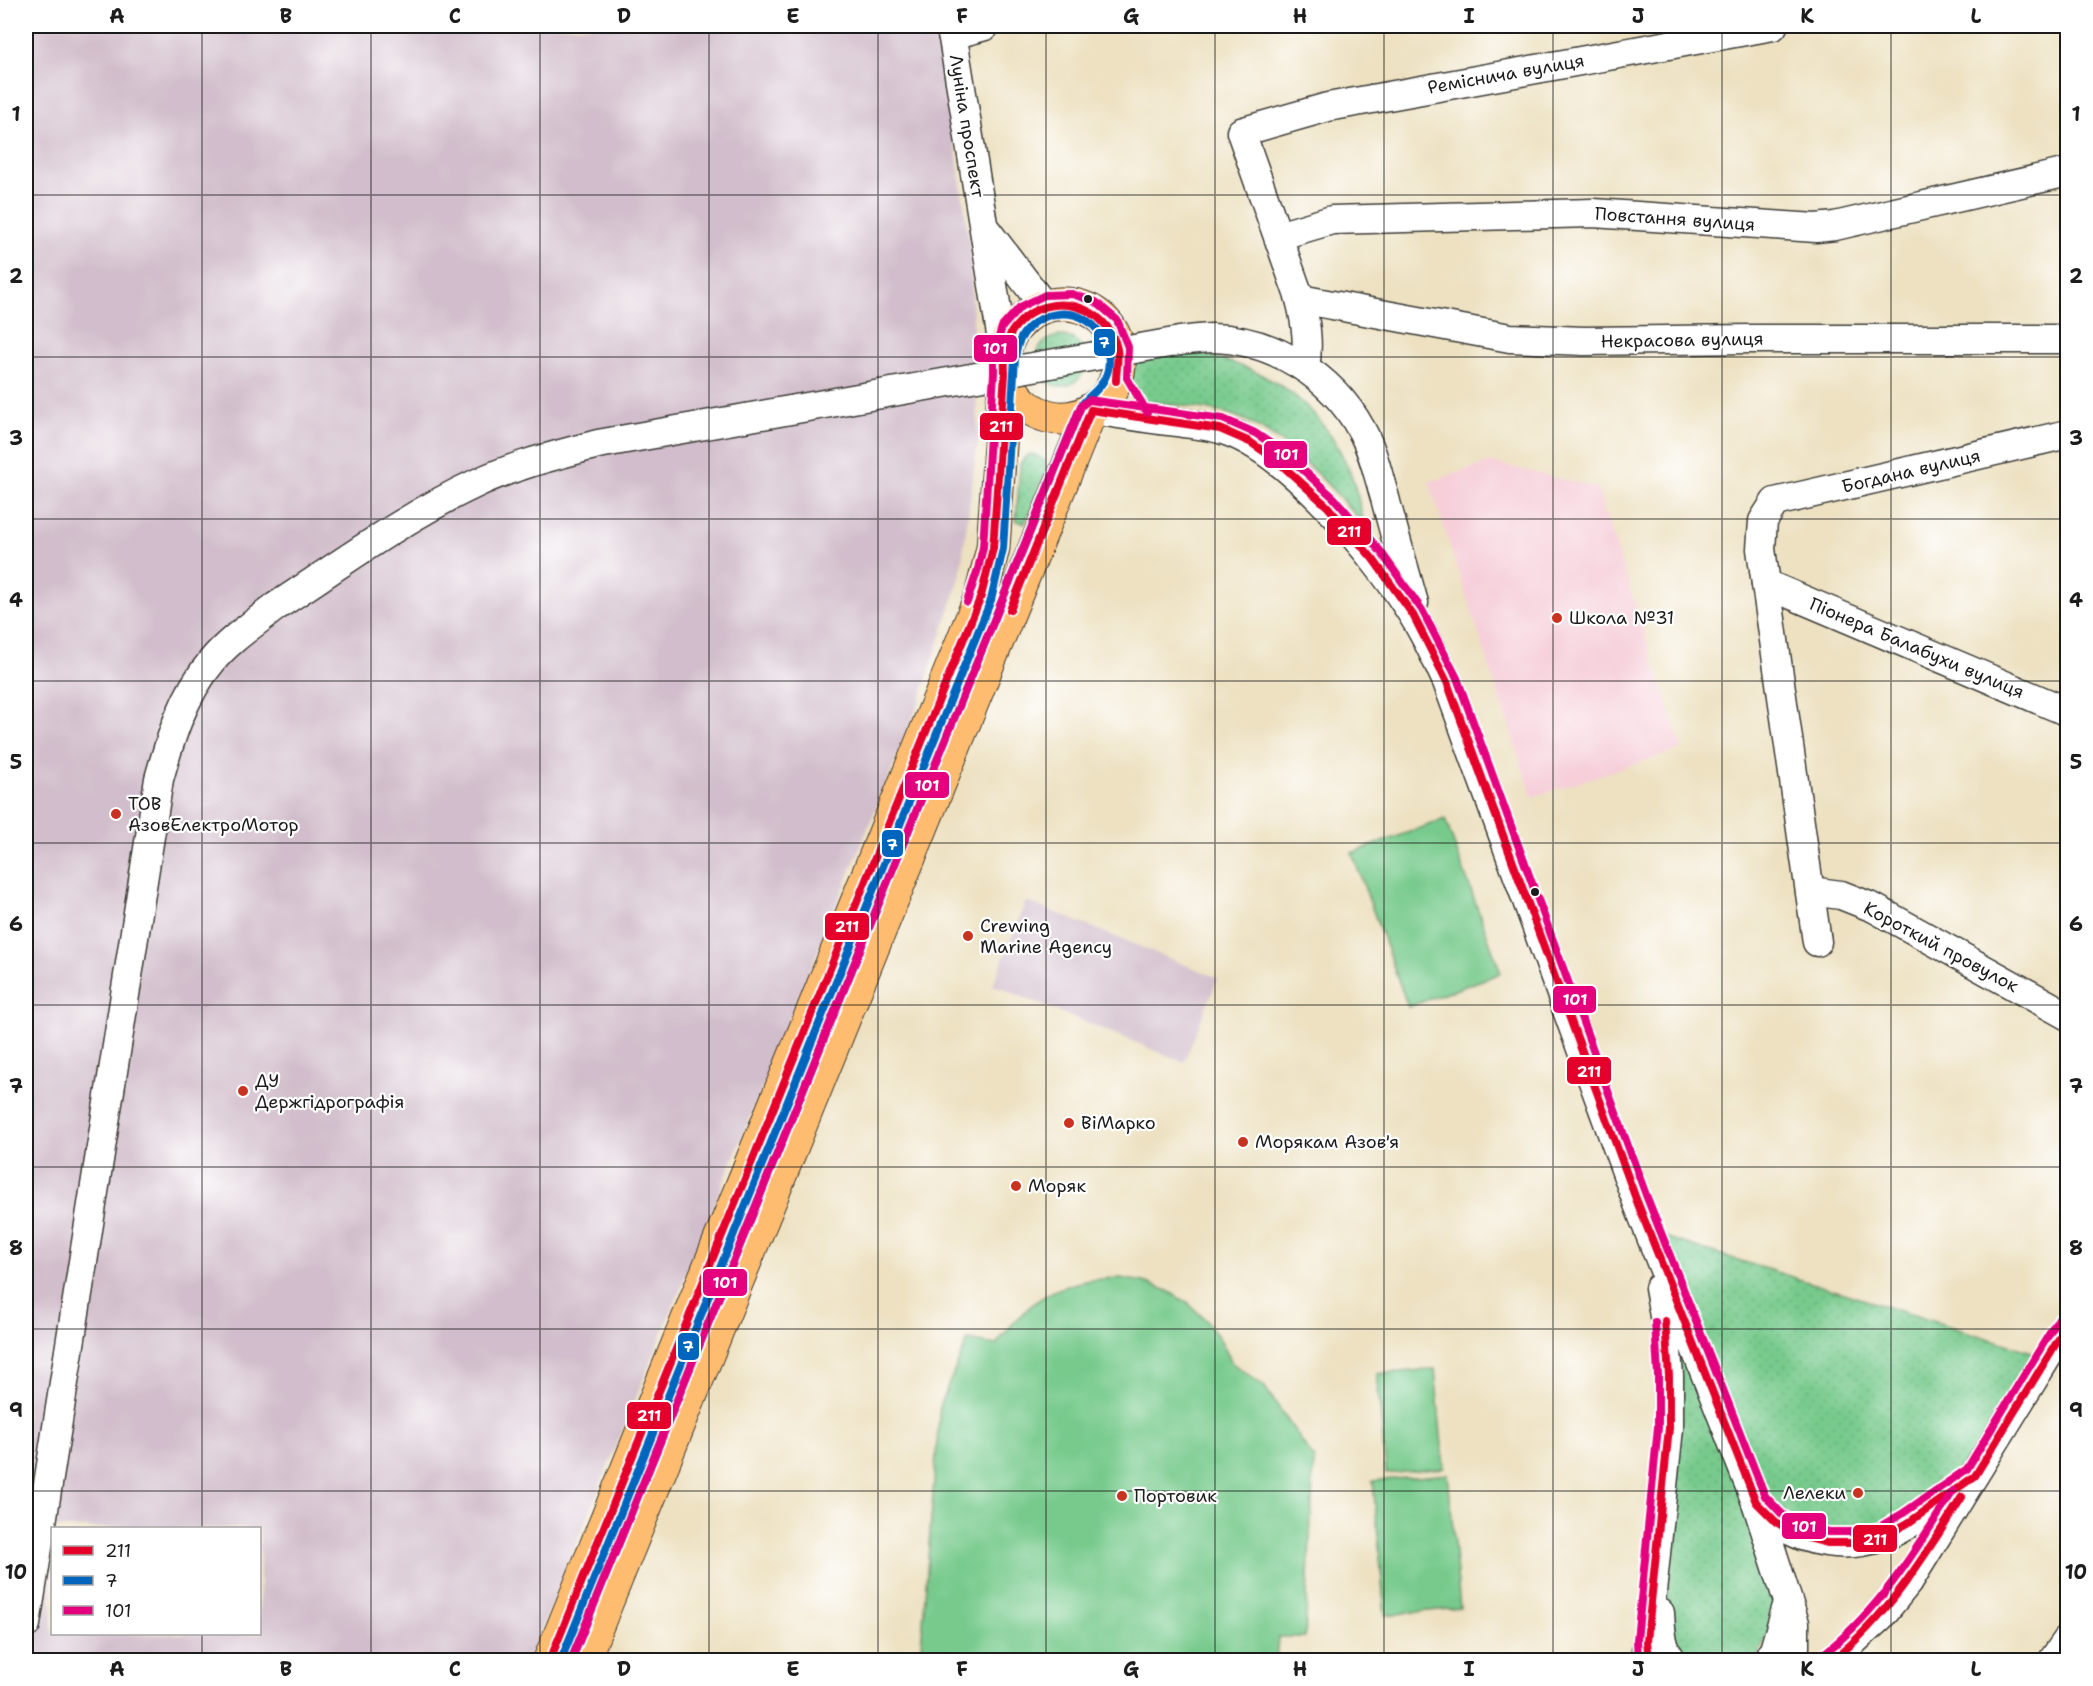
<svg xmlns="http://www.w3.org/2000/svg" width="2093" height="1686" viewBox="0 0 2093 1686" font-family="'Shantell Sans',sans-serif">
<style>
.built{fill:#f6cfd9}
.industrial{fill:#d1bdcb;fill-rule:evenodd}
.grass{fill:url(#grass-dots);stroke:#4a7354;stroke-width:1.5}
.pitch{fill:#77ca8c;stroke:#4a7354;stroke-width:1.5}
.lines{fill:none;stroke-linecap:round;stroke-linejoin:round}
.minor-casing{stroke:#3b3a35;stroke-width:31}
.major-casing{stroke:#3b3a35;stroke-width:35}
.minor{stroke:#fff;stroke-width:28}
.major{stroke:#febc70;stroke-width:33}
.minor-bridge-casing{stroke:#3b3a35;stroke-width:31;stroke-linecap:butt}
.minor-bridge{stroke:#fff;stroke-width:28}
.bus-1-casing{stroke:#fff;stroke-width:12}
.bus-2-casing{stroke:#fff;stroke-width:12}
.bus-3-casing{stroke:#fff;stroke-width:12}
.bus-1{stroke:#e4002b;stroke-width:8}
.bus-2{stroke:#0065bd;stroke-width:8}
.bus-3{stroke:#e5007d;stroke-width:8}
.grid{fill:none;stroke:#1c1c1c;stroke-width:1.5;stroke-opacity:0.55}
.bus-dot{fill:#1c1c1c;stroke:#fff;stroke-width:2}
.poi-dot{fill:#c8321e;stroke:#fff;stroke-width:2}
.labels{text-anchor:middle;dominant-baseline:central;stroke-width:4.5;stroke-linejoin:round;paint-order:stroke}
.street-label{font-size:18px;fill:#1c1c1c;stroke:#fff}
.poi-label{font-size:18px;fill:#1c1c1c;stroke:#fff;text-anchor:start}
.line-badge{stroke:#fff;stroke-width:2}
.badge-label{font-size:16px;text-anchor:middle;font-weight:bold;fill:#fff}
.neatline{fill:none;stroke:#1c1c1c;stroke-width:2}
.grid-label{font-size:20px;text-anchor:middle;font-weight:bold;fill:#1c1c1c}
</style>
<defs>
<pattern id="grass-dots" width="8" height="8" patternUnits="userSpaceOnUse" patternTransform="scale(1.5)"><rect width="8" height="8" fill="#77ca8c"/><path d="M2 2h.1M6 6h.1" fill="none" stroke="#66ad78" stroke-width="1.8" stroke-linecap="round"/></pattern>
</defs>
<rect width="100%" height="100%" fill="#fff"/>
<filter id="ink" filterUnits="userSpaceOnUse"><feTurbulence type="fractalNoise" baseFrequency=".0167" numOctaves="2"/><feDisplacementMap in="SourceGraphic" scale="12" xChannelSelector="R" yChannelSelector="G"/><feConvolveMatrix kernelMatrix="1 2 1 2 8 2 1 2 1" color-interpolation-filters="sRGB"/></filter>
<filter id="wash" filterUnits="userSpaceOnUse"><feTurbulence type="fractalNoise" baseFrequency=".008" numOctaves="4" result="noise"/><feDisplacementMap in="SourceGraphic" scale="24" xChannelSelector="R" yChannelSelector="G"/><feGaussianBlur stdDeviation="1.35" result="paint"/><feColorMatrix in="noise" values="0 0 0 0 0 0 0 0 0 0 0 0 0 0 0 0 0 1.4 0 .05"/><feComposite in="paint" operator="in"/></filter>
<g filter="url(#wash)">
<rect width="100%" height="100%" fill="#ede1c1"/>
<polygon class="built" points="1492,462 1597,488 1682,749 1532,797 1429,482"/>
<g class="industrial">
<path d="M 26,26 L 938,26 L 970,246 L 978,439 L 960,577 L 920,700 L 529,1660 L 26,1660 ZM 52,1528 L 260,1528 L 260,1634 L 52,1634 Z"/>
<polygon points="1026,901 1218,978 1184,1062 993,985"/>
</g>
<g class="grass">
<circle cx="1061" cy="361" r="25"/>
<path d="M 1183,351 C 1260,363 1319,397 1350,472 C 1357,489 1360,508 1365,526 C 1331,486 1280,429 1229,414 C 1198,406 1165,404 1134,399 L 1123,380 L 1127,359 Z"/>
<polygon points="1031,454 1036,455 1045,461 1046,471 1025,523 1016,521 1020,464 1026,456"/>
<polygon points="1661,1236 2038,1354 1970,1469 1903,1514 1855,1535 1803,1528 1762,1496"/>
<polygon points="1671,1303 1780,1600 1757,1660 1682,1660 1668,1631 1666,1521"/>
</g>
<g class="pitch">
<polygon points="1445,819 1501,973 1408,1007 1352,853"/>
<path d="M 1120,1278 L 1144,1282 L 1168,1291 L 1189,1304 L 1207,1321 L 1221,1341 L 1232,1363 L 1264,1386 L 1314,1459 L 1305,1637 L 1278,1637 L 1276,1660 L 920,1660 L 940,1404 L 968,1340 L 996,1345 C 1030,1297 1060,1279 1120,1278 Z"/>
<polygon points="1435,1369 1444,1468 1386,1474 1377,1374"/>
<polygon points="1448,1474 1460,1608 1385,1615 1373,1481"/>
</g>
</g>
<g filter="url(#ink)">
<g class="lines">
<g class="minor-casing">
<g id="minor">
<polyline points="951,26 1004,353"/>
<polyline points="952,35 985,26"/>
<polyline points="987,231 1044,306"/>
<polyline points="1278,236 1332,220 1593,213 1816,228 1835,226 2068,172"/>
<polyline points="1300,299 1510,338 1584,341 1752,339 2068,339"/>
<path d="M 1180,341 C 1191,340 1202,338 1212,338 C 1273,339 1332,376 1361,429 C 1373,450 1378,475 1385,498 C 1394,533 1404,568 1414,603"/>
<path d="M 1305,368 C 1309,343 1306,323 1300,299 L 1241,132 L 1328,107 L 1773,26"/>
<path d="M 1091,410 C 1120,414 1148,419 1177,422 C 1193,425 1211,425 1226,431 C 1287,451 1373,552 1407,606 C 1423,630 1435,656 1447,682 L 1636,1199 L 1756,1502 L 1795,1623 L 1795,1647 L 1792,1660"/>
<polyline points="1766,584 2068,712"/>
<polyline points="1810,891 1841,895 1874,908 2068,1016"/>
<polyline points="1817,942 1761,549 1763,521 1775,502 2068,434"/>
<path d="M 1756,1502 C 1763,1509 1769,1516 1776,1522 C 1806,1544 1847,1549 1882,1537 C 1911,1527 1938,1502 1963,1484"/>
<path d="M 1660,1613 C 1661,1630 1661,1646 1672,1660"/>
<path d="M 26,1624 L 159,779 C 171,736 183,696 212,661 C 229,640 254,624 275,607"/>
<polyline points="1645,1660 1669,1428 1669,1376 1664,1316 1659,1288"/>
<polyline points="1767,1660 1774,1650 1786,1609"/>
<polyline points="1833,1660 1880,1617 1909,1581 2068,1323"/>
<polyline points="2053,1660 2068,1639"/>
</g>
</g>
<g class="major-casing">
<g id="major">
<path d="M 550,1660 L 981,596 L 993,548 L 1005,373 C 1005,367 1004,361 1004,355 C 1005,345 1010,333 1017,326 C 1055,279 1131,312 1118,373 C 1114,388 1105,401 1092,409 C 1066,427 1028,417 1012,390 C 1009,385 1007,379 1005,373"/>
<polyline points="583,1660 1091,410"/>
</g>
</g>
<use href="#minor" class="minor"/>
<use href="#major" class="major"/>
<g class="minor-bridge-casing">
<path id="minor-bridge" d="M 275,607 C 341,564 406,516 477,483 C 515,465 557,455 598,444 L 1180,341"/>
</g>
<use href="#minor-bridge" class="minor-bridge"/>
<g class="bus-1-casing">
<g id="bus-1">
<polyline points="1091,410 1220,429 1250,442 1275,459 1327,506 1373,559 1413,615 1447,682 1636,1199 1756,1502 1776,1522 1800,1536 1827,1543 1856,1543 1883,1537 1908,1523 1975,1476 2068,1324"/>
<polyline points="1010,610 1091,410"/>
<path d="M 550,1660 L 981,596 L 993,548 L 1005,373 C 1004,359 1005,346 1011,333 C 1013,329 1017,325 1020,322 C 1050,290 1108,304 1117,349 C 1119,358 1116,371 1116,381"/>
<polyline points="1649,1660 1647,1641 1669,1428 1669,1376 1665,1321"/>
<path d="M 1833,1660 C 1889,1615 1924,1557 1962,1497"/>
</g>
</g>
<g class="bus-2-casing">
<path id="bus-2" d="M 561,1660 L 991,600 L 1003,549 L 1015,358 C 1019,307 1090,296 1106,346 C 1110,357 1110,368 1105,378 C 1100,390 1088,396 1081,406 L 573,1656"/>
</g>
<g class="bus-3-casing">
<g id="bus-3">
<polyline points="967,602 978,569 983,547 994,373 994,353 1002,327 1020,307 1045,295 1072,294 1096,302 1117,320 1128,347 1127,378 1147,412"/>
<path d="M 1826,1652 C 1881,1608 1916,1550 1953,1491"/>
<polyline points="573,1656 1081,406 1089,400 1223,419 1255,433 1282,451 1334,498 1381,552 1422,610 1457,678 1646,1195 1765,1496 1782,1514 1804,1526 1828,1532 1855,1532 1879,1527 1902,1514 1967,1469 2059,1318"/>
<polyline points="1638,1660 1637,1640 1658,1427 1658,1376 1655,1322"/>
</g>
</g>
<use href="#bus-1" class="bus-1"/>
<use href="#bus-2" class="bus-2"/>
<use href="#bus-3" class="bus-3"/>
</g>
</g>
<path class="grid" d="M 202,26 L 202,1528M 371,26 L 371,1660M 540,26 L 540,1660M 709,26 L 709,1660M 878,26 L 878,1660M 1046,26 L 1046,1660M 1215,26 L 1215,1660M 1384,26 L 1384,1660M 1553,26 L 1553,1660M 1722,26 L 1722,1660M 1891,26 L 1891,1660M 26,195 L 2068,195M 26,357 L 2068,357M 26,519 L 2068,519M 26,681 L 2068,681M 26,843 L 2068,843M 26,1005 L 2068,1005M 26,1167 L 2068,1167M 26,1329 L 2068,1329M 26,1491 L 2068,1491M 202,1634 L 202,1660"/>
<g class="bus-dot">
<circle cx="1088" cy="299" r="5"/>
<circle cx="1535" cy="892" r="5"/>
</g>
<g class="poi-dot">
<circle cx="1557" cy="618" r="6"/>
<circle cx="116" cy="814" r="6"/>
<circle cx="968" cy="936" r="6"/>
<circle cx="243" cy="1091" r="6"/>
<circle cx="1069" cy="1123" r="6"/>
<circle cx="1243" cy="1142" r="6"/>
<circle cx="1016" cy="1186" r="6"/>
<circle cx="1858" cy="1493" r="6"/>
<circle cx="1122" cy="1496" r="6"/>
</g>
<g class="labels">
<g class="street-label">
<text transform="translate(1506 74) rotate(-10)">Реміснича вулиця</text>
<text transform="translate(967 126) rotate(81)">Луніна проспект</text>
<text transform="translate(1675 219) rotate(4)">Повстання вулиця</text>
<text transform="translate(1682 340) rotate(-1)">Некрасова вулиця</text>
<text transform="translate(1911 471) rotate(-13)">Богдана вулиця</text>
<text transform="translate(1917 648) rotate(23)">Піонера Балабухи вулиця</text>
<text transform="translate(1941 947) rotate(28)">Короткий провулок</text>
</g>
<g class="poi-label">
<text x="1569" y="618">Школа №31</text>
<text x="128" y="804">ТОВ<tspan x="128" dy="21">АзовЕлектроМотор</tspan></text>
<text x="980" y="926">Crewing<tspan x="980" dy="21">Marine Agency</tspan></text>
<text x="255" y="1081">ДУ<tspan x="255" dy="21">Держгідрографія</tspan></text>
<text x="1081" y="1123">ВіМарко</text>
<text x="1255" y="1142">Морякам Азов'я</text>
<text x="1028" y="1186">Моряк</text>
<text x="1846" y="1493" text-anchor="end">Лелеки</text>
<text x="1134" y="1496">Портовик</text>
</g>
</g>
<g class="line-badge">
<rect x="1093" y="328" width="23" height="29" rx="6" fill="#0065bd"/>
<rect x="973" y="334" width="45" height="29" rx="6" fill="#e5007d"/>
<rect x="979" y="412" width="45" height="29" rx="6" fill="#e4002b"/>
<rect x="1263" y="440" width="45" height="29" rx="6" fill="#e5007d"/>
<rect x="1326" y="517" width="46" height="29" rx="6" fill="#e4002b"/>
<rect x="904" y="771" width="46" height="28" rx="6" fill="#e5007d"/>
<rect x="881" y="829" width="23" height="29" rx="6" fill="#0065bd"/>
<rect x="824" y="912" width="46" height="29" rx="6" fill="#e4002b"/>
<rect x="1552" y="985" width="45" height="29" rx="6" fill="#e5007d"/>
<rect x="1566" y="1056" width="46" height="29" rx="6" fill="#e4002b"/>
<rect x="702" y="1268" width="46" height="29" rx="6" fill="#e5007d"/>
<rect x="677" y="1332" width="23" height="29" rx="6" fill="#0065bd"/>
<rect x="626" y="1401" width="46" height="29" rx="6" fill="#e4002b"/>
<rect x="1781" y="1512" width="46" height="28" rx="6" fill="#e5007d"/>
<rect x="1852" y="1524" width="46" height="29" rx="6" fill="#e4002b"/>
</g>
<g class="badge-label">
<text x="1104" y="348">7</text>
<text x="995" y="354">101</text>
<text x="1001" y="432">211</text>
<text x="1286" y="460">101</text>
<text x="1349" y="537">211</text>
<text x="927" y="791">101</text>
<text x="892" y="850">7</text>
<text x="847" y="932">211</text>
<text x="1575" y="1005">101</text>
<text x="1589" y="1077">211</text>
<text x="725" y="1288">101</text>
<text x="688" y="1352">7</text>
<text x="649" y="1421">211</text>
<text x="1804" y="1532">101</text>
<text x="1875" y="1545">211</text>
</g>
<rect width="2093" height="1686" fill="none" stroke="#fff" stroke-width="66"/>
<rect x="51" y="1527" width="210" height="108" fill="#ffffff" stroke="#a4a4a4" stroke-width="1.5"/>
<rect x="63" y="1546" width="30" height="9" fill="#e4002b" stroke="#a4a4a4" stroke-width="1.5"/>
<text x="105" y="1557" font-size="18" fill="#1c1c1c">211</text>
<rect x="63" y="1576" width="30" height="9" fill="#0065bd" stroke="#a4a4a4" stroke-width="1.5"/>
<text x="105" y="1587" font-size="18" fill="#1c1c1c">7</text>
<rect x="63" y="1606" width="30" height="9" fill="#e5007d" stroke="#a4a4a4" stroke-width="1.5"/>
<text x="105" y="1617" font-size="18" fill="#1c1c1c">101</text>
<rect x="33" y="33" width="2027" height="1620" class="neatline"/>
<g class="grid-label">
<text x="117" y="23">A</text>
<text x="286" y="23">B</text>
<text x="455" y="23">C</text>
<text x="624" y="23">D</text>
<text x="793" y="23">E</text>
<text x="962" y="23">F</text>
<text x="1131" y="23">G</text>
<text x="1300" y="23">H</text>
<text x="1469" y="23">I</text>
<text x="1638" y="23">J</text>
<text x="1807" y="23">K</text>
<text x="1976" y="23">L</text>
<text x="16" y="121">1</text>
<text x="2076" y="121">1</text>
<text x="16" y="283">2</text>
<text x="2076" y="283">2</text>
<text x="16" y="445">3</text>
<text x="2076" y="445">3</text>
<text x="16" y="607">4</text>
<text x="2076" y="607">4</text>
<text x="16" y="769">5</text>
<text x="2076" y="769">5</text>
<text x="16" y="931">6</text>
<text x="2076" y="931">6</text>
<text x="16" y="1093">7</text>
<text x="2076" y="1093">7</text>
<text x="16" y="1255">8</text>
<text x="2076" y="1255">8</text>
<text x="16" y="1417">9</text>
<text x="2076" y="1417">9</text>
<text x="16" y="1579">10</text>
<text x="2076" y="1579">10</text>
<text x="117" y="1676">A</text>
<text x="286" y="1676">B</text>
<text x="455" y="1676">C</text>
<text x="624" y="1676">D</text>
<text x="793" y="1676">E</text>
<text x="962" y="1676">F</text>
<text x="1131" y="1676">G</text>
<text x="1300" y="1676">H</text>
<text x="1469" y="1676">I</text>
<text x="1638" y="1676">J</text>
<text x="1807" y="1676">K</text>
<text x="1976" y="1676">L</text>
</g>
</svg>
